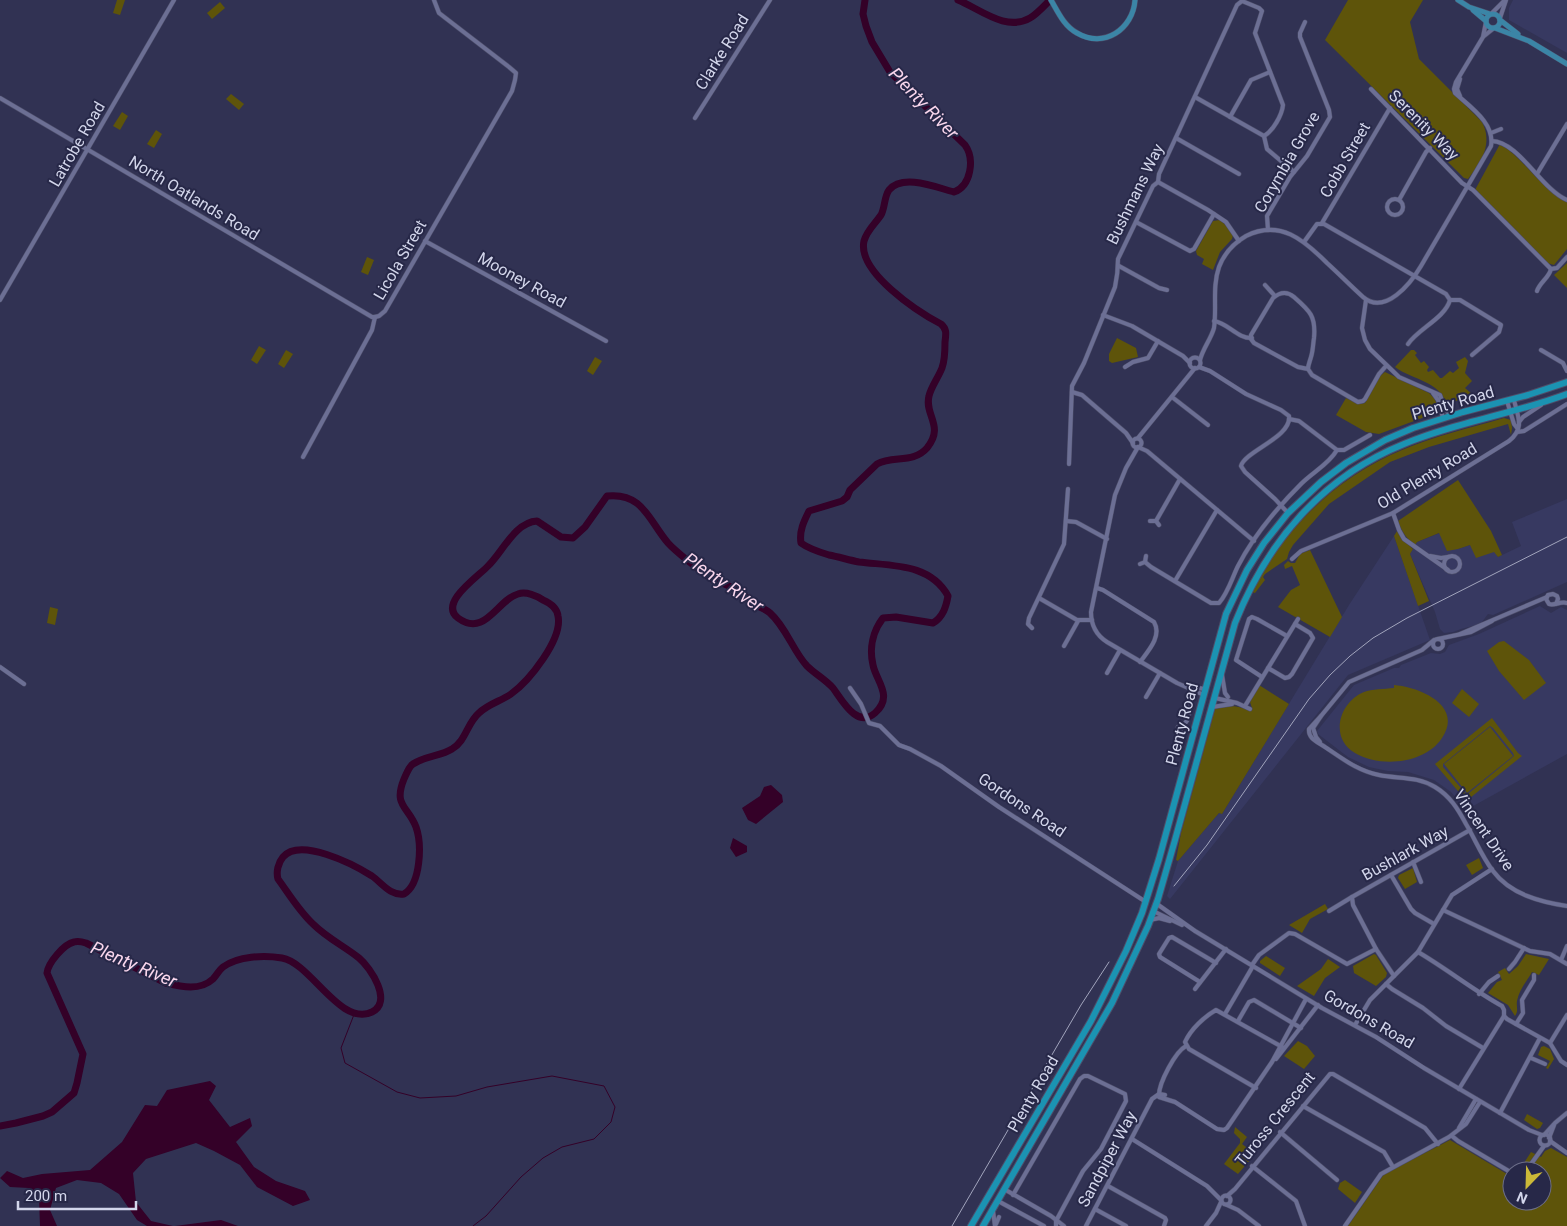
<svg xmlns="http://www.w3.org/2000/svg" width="1567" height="1226" viewBox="0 0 1567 1226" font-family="Roboto,sans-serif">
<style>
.built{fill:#373961}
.green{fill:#5e540a;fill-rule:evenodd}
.water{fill:#340128}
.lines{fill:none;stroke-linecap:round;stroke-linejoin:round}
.stream{stroke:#340128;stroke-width:1}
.river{stroke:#340128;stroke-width:7}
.minor-casing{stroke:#4d4e6a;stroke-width:5}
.major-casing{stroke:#4d4e6a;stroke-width:6}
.highway-casing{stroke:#4d4e6a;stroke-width:8}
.minor{stroke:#6c6f94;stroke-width:4}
.major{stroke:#3b85a6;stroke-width:5}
.highway{stroke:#1b93b2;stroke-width:6}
.rail{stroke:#a2a5bd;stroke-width:1}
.labels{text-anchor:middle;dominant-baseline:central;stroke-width:4;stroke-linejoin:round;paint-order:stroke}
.street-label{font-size:16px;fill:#d3d6eb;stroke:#272848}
.water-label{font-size:18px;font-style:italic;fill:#fad7ed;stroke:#272848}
</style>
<rect width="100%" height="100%" fill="#313253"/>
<g class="built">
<polygon points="1513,0 1567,0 1567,53 1509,20 1509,8"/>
<polygon points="1567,499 1567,582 1493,615 1488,614 1482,622 1477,625 1461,629 1453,632 1444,633 1440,629 1435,612 1410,554 1417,542 1440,533 1458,549 1470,545 1495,552 1498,557 1521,546 1512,522"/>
<polygon points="1394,536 1430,640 1348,675 1170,899 1167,896 1178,861 1219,813 1222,814 1349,605"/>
<polygon points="1540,606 1551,613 1561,607 1567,610 1567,754 1466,810 1451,792 1434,780 1408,772 1388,771 1369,767 1348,757 1318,734 1317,731 1354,685 1394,668 1399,668 1401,665 1431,653 1440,654 1445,652 1449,645 1479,634"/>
</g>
<g class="green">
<polygon points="117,0 125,0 120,15 113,13"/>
<path d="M 1348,0 L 1423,0 L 1410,22 L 1419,59 L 1482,122 C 1493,143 1482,162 1468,179 L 1464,178 L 1325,40 Z"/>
<polygon points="220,2 225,8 212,19 207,13"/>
<polygon points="231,94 244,104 239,110 226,99"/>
<polygon points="122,112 128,116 120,130 113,126"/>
<polygon points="156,130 162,134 154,148 147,144"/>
<path d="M 1500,144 C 1525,159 1540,189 1567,201 L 1567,249 L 1554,265 L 1547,263 L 1475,190 Z"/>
<polygon points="1220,220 1230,229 1233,235 1232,239 1220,252 1213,270 1202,264 1204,259 1197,255 1196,251 1213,221"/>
<polygon points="367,257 374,260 368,275 361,272"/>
<polygon points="1567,263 1567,288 1554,275"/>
<polygon points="1117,338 1136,348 1138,357 1112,363 1109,361 1109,354"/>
<polygon points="259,346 266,350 257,364 251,360"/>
<polygon points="286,350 293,354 284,368 278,364"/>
<path d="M 1411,350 L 1414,350 L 1417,353 L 1415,355 L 1421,363 L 1424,361 L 1429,367 L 1427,370 L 1428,372 L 1433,370 L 1440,378 L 1442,378 L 1450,371 L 1453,373 L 1459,368 L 1456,362 L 1465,357 L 1468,361 L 1465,373 L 1472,381 L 1465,388 L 1472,394 L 1447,405 C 1439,380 1414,381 1395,367 Z"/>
<polygon points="595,357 602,361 593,375 587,371"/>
<polygon points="1385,372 1429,393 1435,399 1438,409 1433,414 1379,434 1366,432 1336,415 1346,398 1359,404 1365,403 1380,376"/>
<path d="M 1504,418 L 1511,420 L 1512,428 L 1511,435 L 1508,424 L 1429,447 L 1390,462 L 1329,504 L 1293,545 L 1289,552 L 1287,559 L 1265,574 L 1263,577 L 1265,580 L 1255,593 L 1252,592 C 1284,529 1336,477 1402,450 C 1435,436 1470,428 1504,418 Z"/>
<path d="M 1458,480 L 1491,531 L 1502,555 L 1498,557 L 1494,552 L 1476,558 L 1470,545 L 1458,549 L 1447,551 L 1439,533 L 1417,542 L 1415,545 C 1406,538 1402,532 1398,521 Z"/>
<polygon points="1397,531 1403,540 1413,549 1410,554 1429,601 1418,606 1394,536"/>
<polygon points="1310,550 1342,617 1330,637 1278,607 1291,590 1300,585 1292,566 1285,569 1284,565 1288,561 1291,563 1295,563 1300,554"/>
<polygon points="50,607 58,609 55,625 47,623"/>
<polygon points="1504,641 1529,660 1546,683 1524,700 1499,671 1487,651 1499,642"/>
<path d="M 1259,685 L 1289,704 L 1222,814 L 1219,813 L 1178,861 L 1176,860 L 1181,833 L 1215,709 C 1226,704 1239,706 1250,711 L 1252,708 L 1250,702 Z"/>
<path d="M 1394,685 C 1419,687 1464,705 1442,738 C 1425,764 1380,768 1355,753 C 1329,738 1339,702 1364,692 C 1372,689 1384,689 1394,688 Z"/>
<polygon points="1462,689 1479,704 1469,717 1452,703"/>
<path d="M 1492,718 L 1518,753 L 1522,756 L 1465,802 L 1463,797 L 1435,764 ZM 1490,726 L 1493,728 L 1513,753 L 1514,756 L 1469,793 L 1466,794 L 1443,767 L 1443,764 Z"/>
<polygon points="1490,727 1513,756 1467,793 1444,764"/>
<polygon points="1479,858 1483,868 1472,875 1466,865"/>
<polygon points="1413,868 1417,882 1405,889 1398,878 1399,875"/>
<polygon points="1325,904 1328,909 1310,919 1302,933 1289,925"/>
<polygon points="1374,954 1376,955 1387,973 1386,977 1376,986 1354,973 1353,966"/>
<path d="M 1526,954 L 1549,959 L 1539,975 L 1532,972 C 1527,981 1519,990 1517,1001 C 1516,1007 1519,1010 1515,1016 L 1508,1005 L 1488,993 L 1497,982 L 1502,980 L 1498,972 L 1505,968 L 1509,974 L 1518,966 Z"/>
<polygon points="1266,956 1285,968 1280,976 1260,963 1260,961"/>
<polygon points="1328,959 1340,967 1325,978 1314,996 1297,986 1321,969"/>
<polygon points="1298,1041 1307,1046 1315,1056 1304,1069 1284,1056"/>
<polygon points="1544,1046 1550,1049 1554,1059 1548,1069 1546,1068 1550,1061 1538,1055 1541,1047"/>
<polygon points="1527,1114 1543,1123 1540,1128 1537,1129 1524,1120"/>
<polygon points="1235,1127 1247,1137 1242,1144 1255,1154 1238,1174 1224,1164 1240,1143 1240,1139 1234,1133"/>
<polygon points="1450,1140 1512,1177 1512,1201 1542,1201 1542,1171 1519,1171 1531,1152 1541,1157 1545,1151 1551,1148 1567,1157 1567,1226 1348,1226 1384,1174"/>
<polygon points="1345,1180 1362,1192 1355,1203 1338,1189 1340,1183"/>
</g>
<g class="water">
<polygon points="771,785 782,795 783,802 756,824 748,820 742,808 760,796 764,787"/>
<polygon points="733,838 747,846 747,852 736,857 730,848"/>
<polygon points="210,1081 216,1086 209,1100 230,1127 250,1118 252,1126 236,1142 254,1167 276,1181 305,1191 310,1200 293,1206 257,1187 240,1165 214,1151 196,1143 146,1159 133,1173 136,1202 151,1221 173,1226 147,1226 137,1220 119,1194 101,1183 77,1180 56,1188 50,1210 57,1226 40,1226 39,1198 29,1188 10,1187 0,1178 7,1171 23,1178 42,1174 90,1170 122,1142 145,1105 157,1106 167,1090"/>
<polygon points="221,1220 238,1226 175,1226"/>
</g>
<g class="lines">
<polyline class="stream" points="355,1012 341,1048 345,1063 397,1092 420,1098 456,1096 487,1087 552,1076 604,1086 615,1107 611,1122 594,1139 562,1147 543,1158 521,1177 486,1216 473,1226"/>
<g class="river">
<path d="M 958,0 C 980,9 1006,32 1030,18 C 1037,14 1044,6 1050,0"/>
<path d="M 0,1126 L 16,1123 L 43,1116 L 52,1112 L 74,1093 L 77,1083 L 83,1054 L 47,973 C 48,963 64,944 74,942 C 77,941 83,942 86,943 L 166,983 C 182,987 200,991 213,979 C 217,975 219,970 223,967 C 238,956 264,955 282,958 C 311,963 340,1027 372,1012 C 393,1002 371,968 359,958 C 344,946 327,938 313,924 C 299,911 289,894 278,879 C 276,872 278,863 283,857 C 300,837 353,864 372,876 C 382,883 390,896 404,894 C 421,884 422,844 416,827 C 408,806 393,806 404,779 C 406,775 409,766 413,764 C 425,756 441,756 452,749 C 466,741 467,723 479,713 C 488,704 501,701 511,694 C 529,681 563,639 558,616 C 557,608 550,603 543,600 C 537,596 526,591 518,594 C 497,600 485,638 458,618 C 438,603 479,576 488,566 C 502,553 515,522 537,521 L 561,537 L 573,538 L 585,527 L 607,496 C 643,492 649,521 668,543 C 676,552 703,573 712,579 C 721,583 731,586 740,592 C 745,595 749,601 754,604 C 759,607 766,609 770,613 C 786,627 793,651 807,666 C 815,674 825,679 833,688 C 842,700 857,729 875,713 C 894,696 876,681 873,665 C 869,648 873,631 883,618 L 896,617 L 933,623 C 943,617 946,607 948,596 C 930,563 891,566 859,562 C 849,560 839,557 829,555 C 819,552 809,549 801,543 C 799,531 804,521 809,511 L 842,501 L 847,497 L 850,490 L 877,464 C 893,455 913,464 927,448 C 945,426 924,415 929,396 C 931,387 938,378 942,368 C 945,360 945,351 945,342 C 946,334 947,329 941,324 C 918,312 857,272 864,241 C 867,230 875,224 881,215 C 885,208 884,197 889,190 C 903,173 938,188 954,192 C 971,186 975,159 965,145 L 890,72 L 872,42 L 866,26 L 863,14 L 865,0"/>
</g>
<g class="minor-casing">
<g id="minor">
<polyline points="1491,14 1505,0"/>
<polyline points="1500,18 1506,0"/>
<polyline points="1484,36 1494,28"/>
<polyline points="1460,79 1457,89 1460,96"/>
<polyline points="1371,89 1462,183 1473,190 1551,269"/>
<polyline points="1195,97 1264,136 1267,149 1294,172"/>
<polyline points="0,98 372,317 375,317"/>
<polyline points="1230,117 1251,80 1270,72"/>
<polyline points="695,118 770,0"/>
<polyline points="1491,133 1501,129"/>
<polyline points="1176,138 1239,174"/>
<path d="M 1492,141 C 1519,142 1541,189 1567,200"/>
<polyline points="1537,174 1567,124"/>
<polyline points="1158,182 1208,210 1226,222 1239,241"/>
<circle cx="1395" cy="207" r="8"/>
<polyline points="1399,200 1426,152 1430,148"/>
<polyline points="1136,222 1190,251 1194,249 1214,214"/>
<polyline points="1322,223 1390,108"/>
<polyline points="1268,230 1267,216 1290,177 1307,156 1330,117 1329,110 1300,37 1300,33 1305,22"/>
<polyline points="425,241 606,341"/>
<polyline points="1304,242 1317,224 1324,224 1446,294 1450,300"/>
<polyline points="1119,266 1159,288 1167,290"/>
<polyline points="1265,285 1275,296"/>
<path d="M 1537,291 C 1540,282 1549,278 1551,269 L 1557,268 L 1567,257"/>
<polyline points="0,300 174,0"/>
<polyline points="1366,300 1362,328 1365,340 1370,349 1399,377 1440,395 1445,409 1451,416"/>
<polyline points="1450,300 1460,300 1501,325 1499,332 1472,355"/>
<polyline points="1103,315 1132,326 1183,356 1190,363"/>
<polyline points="375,317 379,316 385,311 512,91 515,80 516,73 509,67 439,13 434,0"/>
<path d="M 1214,321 C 1228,323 1238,339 1252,338"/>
<path d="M 1408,344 C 1418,329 1445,318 1450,300"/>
<polyline points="1541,350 1563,363 1567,371"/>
<circle cx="1195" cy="363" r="5.5"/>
<path d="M 1200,360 C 1203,348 1211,339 1214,328 C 1217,308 1212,287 1219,267 C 1224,254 1234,243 1246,236 C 1280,219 1304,240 1327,263 C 1339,274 1351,286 1363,297 C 1385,316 1411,283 1421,266 L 1491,146 C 1495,123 1470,107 1455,93 L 1454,89 L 1456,82 L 1483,37 L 1486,22"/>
<polyline points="1125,367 1133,362 1148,358 1158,341"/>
<path d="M 1199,367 L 1210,371 L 1246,394 L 1281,410 L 1289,416 C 1292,437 1245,451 1241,466 L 1245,472 L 1275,499 L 1288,513"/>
<path d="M 1308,369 C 1308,365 1310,361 1311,357 C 1313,351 1313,344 1314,338 C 1316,316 1310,311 1294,297 C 1287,291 1280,292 1273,298 L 1251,335 L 1251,339 L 1254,343 L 1298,367 L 1308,369 L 1312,375 L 1358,402 L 1363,401 L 1365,399 L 1379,374 L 1386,366"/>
<polyline points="1072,392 1082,395 1126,433 1133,443"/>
<polyline points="1433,393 1438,400 1443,418"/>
<polyline points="1172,397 1208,425"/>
<polyline points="1507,401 1514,424 1518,429"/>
<polyline points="1289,419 1299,421 1337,450"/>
<polyline points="1519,422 1523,417 1541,405"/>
<polyline points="1517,432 1524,431 1567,404"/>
<polyline points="1138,438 1195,368"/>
<circle cx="1137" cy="443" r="4.5"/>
<path d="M 1138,447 L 1126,468 L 1115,495 L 1091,612 C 1091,625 1096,635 1107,642 L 1177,683 L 1204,695"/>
<polyline points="1138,447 1147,451 1254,541"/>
<polyline points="303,457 372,330 375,317"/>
<path d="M 1069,464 L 1072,386 L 1084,363 L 1115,287 C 1117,278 1118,267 1118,259 L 1153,186 L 1158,182 L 1159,174 L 1237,5 L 1242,1 L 1259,8 L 1262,11 L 1255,33 L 1283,105 C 1282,115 1273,131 1264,136"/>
<polyline points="1393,513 1399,530 1404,539 1448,570"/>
<polyline points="1066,521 1076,522 1107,539"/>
<polyline points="1150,521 1156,521 1159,525"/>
<polyline points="1156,521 1180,479"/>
<polyline points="1430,556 1441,558 1448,557"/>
<circle cx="1452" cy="564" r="8"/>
<path d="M 1292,559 L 1301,551 L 1393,513 L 1509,441 C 1525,428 1518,417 1514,400"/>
<path d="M 1145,562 L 1151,567 L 1211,603 L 1219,603 C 1228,593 1232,578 1238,566 C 1254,535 1277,508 1301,484 C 1313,472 1329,464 1337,450 L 1344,450 L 1370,435"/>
<polyline points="1140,564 1145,562 1146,556"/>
<polyline points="1175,581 1217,510"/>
<path d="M 1097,588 L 1103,590 L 1154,622 C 1162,636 1149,650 1140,662"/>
<polyline points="1039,598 1077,620 1092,620"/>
<path d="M 1556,604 L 1558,599 L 1557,596 L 1553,594 L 1548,595 L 1546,599 L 1549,604 C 1555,606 1560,601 1567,603"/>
<polyline points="1032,628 1028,624 1029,618 1064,544 1068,489"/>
<polyline points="1460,634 1547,597"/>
<circle cx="1438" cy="644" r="5"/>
<polyline points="1438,639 1471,632 1492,621"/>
<polyline points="1064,646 1078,621"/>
<polyline points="0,667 24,684"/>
<polyline points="1268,668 1285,678 1289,677 1292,674 1313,638 1310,633 1295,624"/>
<polyline points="1107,673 1120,650"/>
<polyline points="1222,675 1225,693 1228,697"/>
<polyline points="1262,677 1236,660 1249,619 1252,617 1257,619 1287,636"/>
<polyline points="1191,687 1205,689"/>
<polyline points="850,688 861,704 869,723 880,726 899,745 910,749 941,766 999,807 1146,902"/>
<polyline points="1146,697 1160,673"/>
<polyline points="1215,698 1237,703 1250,709"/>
<polyline points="1245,706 1298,619"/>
<polyline points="1212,707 1232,704"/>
<path d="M 1321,716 L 1309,729 C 1308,739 1318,742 1325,747 C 1343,759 1358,771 1379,775 C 1399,779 1417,776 1435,787 C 1450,796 1458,809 1466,824 C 1475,839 1482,857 1493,871 C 1510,894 1540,902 1567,906"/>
<polyline points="1178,727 1185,731"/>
<polyline points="1181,729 1188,719 1194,687"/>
<polyline points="1320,742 1316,737 1313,728 1321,716 1349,682 1422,650 1434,640"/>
<polyline points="1413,862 1421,882"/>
<polyline points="1391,875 1411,909 1415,913 1434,924"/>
<polyline points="1157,904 1195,931 1322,1008 1376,1037 1424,1068 1529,1130 1542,1135"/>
<polyline points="1443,910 1530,951 1550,954 1567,964"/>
<polyline points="1153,911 1182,925"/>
<polyline points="1329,911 1352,897"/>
<polyline points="1150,920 1159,918 1170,921"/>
<path d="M 1418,952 C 1447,969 1473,990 1502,1006 L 1504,1010 L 1504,1016 L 1507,1019 L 1550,1043 L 1561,1061 L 1567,1065"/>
<polyline points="1561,960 1567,946"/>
<polyline points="1252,965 1259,955 1289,933 1295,934 1347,964 1376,949"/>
<polyline points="1509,969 1515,962 1524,948"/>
<polyline points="1394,976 1376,949 1353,905 1352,897 1470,830"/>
<polyline points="1200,982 1160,957 1159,954 1169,938 1172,937 1216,963"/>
<polyline points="1386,984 1392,989 1423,1008 1446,1026 1483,1048"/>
<polyline points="1195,989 1226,949"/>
<polyline points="1479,994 1489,982 1498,976"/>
<polyline points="1225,1014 1253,966"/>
<polyline points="1238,1021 1249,1002 1254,1000 1301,1028"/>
<polyline points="1516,1024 1523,1013 1522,1000 1534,980 1534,975"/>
<polyline points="1355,1025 1370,1000 1418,952 1452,895 1492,869"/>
<polyline points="1550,1043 1567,1015"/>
<polyline points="1531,1058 1545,1064"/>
<polyline points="1276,1059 1318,1005"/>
<path d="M 1256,1088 L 1189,1049 L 1185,1042 C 1191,1029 1204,1017 1216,1010 L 1284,1048"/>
<polyline points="1459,1089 1504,1016"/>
<path d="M 1159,1095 C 1159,1083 1175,1052 1186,1046"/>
<polyline points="1159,1097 1175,1102 1217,1129 1224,1130 1227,1128 1272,1062 1306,999"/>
<polyline points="1303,1106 1384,1152 1393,1167"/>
<polyline points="1500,1113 1540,1038"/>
<polyline points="1459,1128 1476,1099"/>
<polyline points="1280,1132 1337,1180"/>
<circle cx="1545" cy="1140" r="5.5"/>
<polyline points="1544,1135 1555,1123 1567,1113"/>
<polyline points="1452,1136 1458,1141 1512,1173"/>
<polyline points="1549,1138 1554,1125"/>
<polyline points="1132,1139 1207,1186 1221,1200"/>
<polyline points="1550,1141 1567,1153"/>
<polyline points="1252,1166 1296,1201 1305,1226"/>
<polyline points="1526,1171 1544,1146"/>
<polyline points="1108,1186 1165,1218 1166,1220 1164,1226"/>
<polyline points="1004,1189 1051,1216 1064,1226"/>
<polyline points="1013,1195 1080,1079 1084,1076 1088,1076 1125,1094 1126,1101 1101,1149 1083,1171 1056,1221 1056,1226"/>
<circle cx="1226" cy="1200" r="4.5"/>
<polyline points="1227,1196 1235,1189 1330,1074 1333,1074 1425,1128 1438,1144"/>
<polyline points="998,1201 1044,1226"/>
<polyline points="1227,1205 1238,1210 1259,1226"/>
<polyline points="1095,1209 1126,1226"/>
<polyline points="993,1211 995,1226"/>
<polyline points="996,1224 999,1217"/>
<polyline points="1086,1226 1152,1099 1159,1094 1165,1095"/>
<polyline points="1206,1226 1216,1213 1221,1202"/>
<polyline points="1345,1226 1381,1174 1449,1137 1466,1124 1480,1102"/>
</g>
</g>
<g class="major-casing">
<g id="major">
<path d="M 1051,0 C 1058,12 1064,26 1077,33 C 1104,49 1133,29 1135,0"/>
<polyline points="1458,0 1469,7 1490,14"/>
<polyline points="1473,10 1486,21"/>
<circle cx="1493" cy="21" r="7"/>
<polyline points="1500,20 1518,34"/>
<polyline points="1495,28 1529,41 1567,64"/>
</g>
</g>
<g class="highway-casing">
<g id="highway">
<polyline points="971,1226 1091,1021 1126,951 1142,913 1159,859 1226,614 1247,570 1264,543 1288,513 1321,482 1346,463 1385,440 1413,428 1463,412 1528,395 1567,382"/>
<path d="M 983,1226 L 1112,1003 L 1148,926 L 1158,899 L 1175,840 L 1235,623 C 1267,542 1322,477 1404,444 C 1457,422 1514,414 1567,394"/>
</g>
</g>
<use href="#minor" class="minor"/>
<use href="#major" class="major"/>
<use href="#highway" class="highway"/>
<g class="rail">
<polyline points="1174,886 1207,845 1309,699 1330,675 1350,656 1373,638 1407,618 1567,537"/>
<polyline points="952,1226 1081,1005 1109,962"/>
</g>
</g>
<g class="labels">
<g class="street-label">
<text transform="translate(722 52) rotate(-58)">Clarke Road</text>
<text transform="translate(1424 125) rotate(45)">Serenity Way</text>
<text transform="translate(77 144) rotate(-60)">Latrobe Road</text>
<text transform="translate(1345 160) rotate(-60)">Cobb Street</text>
<text transform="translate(1287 162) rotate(-60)">Corymbia Grove</text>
<text transform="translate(1135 194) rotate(-64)">Bushmans Way</text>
<text transform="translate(194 198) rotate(31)">North Oatlands Road</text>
<text transform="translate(400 260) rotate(-60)">Licola Street</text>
<text transform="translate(522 280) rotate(29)">Mooney Road</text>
<text transform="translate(1453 403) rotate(-16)">Plenty Road</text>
<text transform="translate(1427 476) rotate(-31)">Old Plenty Road</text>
<text transform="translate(1182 724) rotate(-75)">Plenty Road</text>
<text transform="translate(1022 805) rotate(34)">Gordons Road</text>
<text transform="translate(1484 830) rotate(56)">Vincent Drive</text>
<text transform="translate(1405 853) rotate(-29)">Bushlark Way</text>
<text transform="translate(1369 1019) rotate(30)">Gordons Road</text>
<text transform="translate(1033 1094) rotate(-60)">Plenty Road</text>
<text transform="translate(1275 1119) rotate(-51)">Tuross Crescent</text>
<text transform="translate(1107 1159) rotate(-62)">Sandpiper Way</text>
</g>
<g class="water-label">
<text transform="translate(924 103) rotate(46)">Plenty River</text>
<text transform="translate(724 582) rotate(34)">Plenty River</text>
<text transform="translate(134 964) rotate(23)">Plenty River</text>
</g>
</g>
<g transform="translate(1527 1186) rotate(203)"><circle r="24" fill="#272848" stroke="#6c6e89"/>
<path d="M0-4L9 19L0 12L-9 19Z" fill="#ccb938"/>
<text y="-8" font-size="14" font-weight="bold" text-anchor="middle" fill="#d3d6eb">N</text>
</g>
<path d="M18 1201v8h118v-8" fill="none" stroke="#d3d6eb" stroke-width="2.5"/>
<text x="25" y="1201" font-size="15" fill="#d3d6eb" stroke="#272848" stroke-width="4" paint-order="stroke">200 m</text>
</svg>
